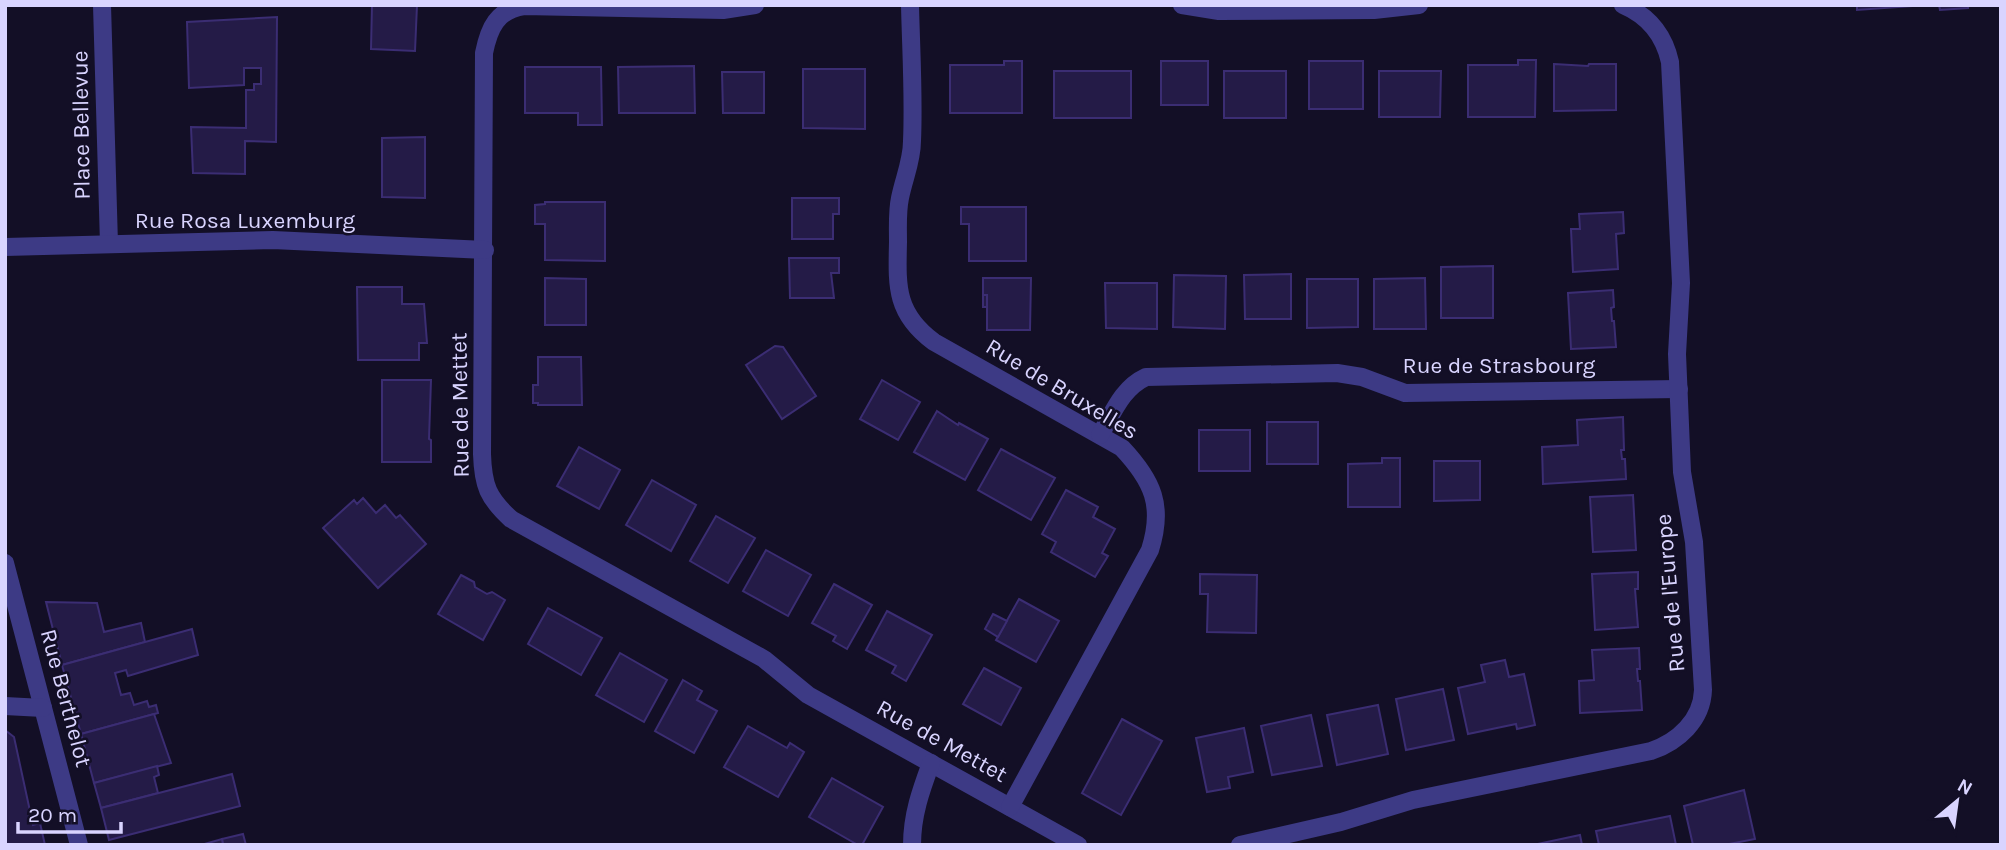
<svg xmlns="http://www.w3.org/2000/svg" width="2006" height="850" viewBox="0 0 2006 850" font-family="Karla,sans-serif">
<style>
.building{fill:#241b47;stroke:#3b2d73;stroke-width:2}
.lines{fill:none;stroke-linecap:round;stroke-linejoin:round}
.minor{stroke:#3d3a85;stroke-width:18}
.labels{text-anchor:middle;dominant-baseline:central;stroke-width:5;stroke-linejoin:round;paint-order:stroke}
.street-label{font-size:23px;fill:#d9d4ff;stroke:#130f26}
</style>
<rect width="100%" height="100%" fill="#130f26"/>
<g class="building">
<polygon points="372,5 417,5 415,51 371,49"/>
<polygon points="1857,5 1927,5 1857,10"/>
<polygon points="1939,5 1968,5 1968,8 1940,10"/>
<polygon points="277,17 276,142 245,141 245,174 193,173 191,127 246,128 246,90 254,90 254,84 261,84 261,68 244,68 244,85 189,88 187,22"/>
<polygon points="1518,60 1536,60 1535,117 1468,117 1468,65 1518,65"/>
<polygon points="1004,61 1022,61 1022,113 950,113 950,65 1004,65"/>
<rect x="1161" y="61" width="47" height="44"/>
<rect x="1309" y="61" width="54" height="48"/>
<polygon points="1554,64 1588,66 1589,64 1616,64 1616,110 1554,111"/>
<polygon points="694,66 695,113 619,113 618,67"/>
<polygon points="525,67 601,67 602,125 578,125 578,113 525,113"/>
<polygon points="803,69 865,69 865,129 803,128"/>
<rect x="1054" y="71" width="77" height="47"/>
<rect x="1224" y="71" width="62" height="47"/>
<polygon points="1379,71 1441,71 1440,117 1379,117"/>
<polygon points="722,72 764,72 764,113 723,113"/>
<polygon points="425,137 425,198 382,197 382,138"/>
<polygon points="792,198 839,198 839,214 833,214 833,239 792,239"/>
<polygon points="545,202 605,202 605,261 545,260 545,224 535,224 535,205 545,204"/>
<polygon points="961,207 1026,207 1026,261 969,261 969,224 961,224"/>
<polygon points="1623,212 1624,233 1616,234 1618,269 1573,272 1571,229 1580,229 1579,214"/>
<polygon points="789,258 839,258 839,273 831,273 834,298 790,298"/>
<polygon points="1493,266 1493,318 1441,318 1441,267"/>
<polygon points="1291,274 1291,319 1245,319 1244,275"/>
<polygon points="1174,275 1226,276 1225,329 1173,327"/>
<polygon points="545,278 586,279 586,325 545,325"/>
<polygon points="983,278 1031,278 1030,330 987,330 987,295 983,295"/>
<polygon points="1425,278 1426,329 1374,329 1374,279"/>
<polygon points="1307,279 1358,279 1358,327 1307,328"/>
<polygon points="1105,283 1157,283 1157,329 1106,328"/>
<polygon points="357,287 402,287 402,304 424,304 427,343 419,343 419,360 358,360"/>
<polygon points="1613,290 1614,307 1611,308 1612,321 1614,321 1616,347 1571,349 1568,293"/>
<rect x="983" y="295" width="4" height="12"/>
<polygon points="775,346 783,347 816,396 782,419 746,365"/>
<polygon points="538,357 581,357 582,405 538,405 538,403 533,403 533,385 538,385"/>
<polygon points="382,380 431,380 429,439 431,440 431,462 382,462"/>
<polygon points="882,380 920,402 898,440 860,419"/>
<polygon points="937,411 958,425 959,423 988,439 965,480 914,452"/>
<polygon points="1623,417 1624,450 1621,450 1622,459 1625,459 1626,479 1543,484 1542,447 1578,445 1577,420"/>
<rect x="1267" y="422" width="51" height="42"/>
<rect x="1199" y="430" width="51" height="41"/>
<polygon points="579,447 620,470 599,509 557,486"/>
<polygon points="1001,449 1055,478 1031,520 978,490"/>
<polygon points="1382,458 1400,458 1400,507 1348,507 1348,464 1382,463"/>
<polygon points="1434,461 1480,461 1480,500 1434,501"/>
<polygon points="652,480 696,505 671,551 626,525"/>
<polygon points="1066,490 1098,507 1093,517 1115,529 1102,553 1108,556 1095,577 1051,552 1056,542 1042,534"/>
<polygon points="1633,495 1636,550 1593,552 1590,497"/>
<polygon points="363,498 376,513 385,505 396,518 400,515 426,544 378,588 323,528 354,500 357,504"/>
<polygon points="716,516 755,538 728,583 690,561"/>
<polygon points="766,550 811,575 788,616 743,591"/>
<polygon points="1638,572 1638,589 1635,589 1638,627 1595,630 1592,574"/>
<polygon points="1200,574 1257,575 1256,633 1207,632 1208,594 1200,594"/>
<polygon points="461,575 474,582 475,587 487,594 492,592 505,600 483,640 438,614"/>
<polygon points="834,584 872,605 847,649 833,641 836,636 812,623"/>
<polygon points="1019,599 1059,621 1036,662 996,640"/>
<polygon points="46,602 97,603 104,632 141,623 145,642 62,665"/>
<polygon points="548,608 602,638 581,675 528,644"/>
<polygon points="887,611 932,635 906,681 892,673 896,666 866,650"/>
<polygon points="993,614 1007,621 998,637 985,629"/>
<polygon points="192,629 198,655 128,676 126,670 115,673 121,695 130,693 134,705 147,701 149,707 156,705 158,713 81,734 62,665"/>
<polygon points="1639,648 1640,669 1637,669 1638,681 1640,681 1642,710 1580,713 1579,681 1594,680 1592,650"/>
<polygon points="620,653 667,680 644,722 596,695"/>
<polygon points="1505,660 1509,677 1524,674 1535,725 1517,729 1516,724 1468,734 1458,688 1485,682 1481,665"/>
<polygon points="984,668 1021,688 1001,725 963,704"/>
<polygon points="683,680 702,691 697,700 717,711 694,753 655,731"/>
<polygon points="1443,689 1454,740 1406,750 1396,699"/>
<polygon points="1378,705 1388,754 1337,765 1327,715"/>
<polygon points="154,714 171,763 94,783 81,734"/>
<polygon points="1311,715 1322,766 1272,775 1261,726"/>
<polygon points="1122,719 1162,741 1121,815 1082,793"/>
<polygon points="748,726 787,748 790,743 804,752 778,797 724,767"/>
<polygon points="1244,728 1253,772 1228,777 1230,788 1207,792 1196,738"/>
<polygon points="5,730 14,737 33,825 40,823 45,845 5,845"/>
<polygon points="157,766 159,775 154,777 158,793 101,808 94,783"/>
<polygon points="232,774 240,806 109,840 101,808"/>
<polygon points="832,778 883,807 862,845 858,845 809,817"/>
<polygon points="1744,790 1755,839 1724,845 1693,845 1684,806"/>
<polygon points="1670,816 1676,845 1599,845 1596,831"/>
<polygon points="243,834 246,845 223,845 222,839"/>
<polygon points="1580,835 1582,845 1533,845"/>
<polygon points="222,839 223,845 201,845"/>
</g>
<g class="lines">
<g class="minor">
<polyline points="102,5 109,244"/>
<path d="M 755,5 L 723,10 L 524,6 C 497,10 489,28 484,53 L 482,454 C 483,486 488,498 511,519 L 764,659 L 808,695 L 1078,845"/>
<path d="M 910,5 C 911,50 914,96 912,141 C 912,161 904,178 900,198 C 897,212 898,227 898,242 C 897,286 895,313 934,342 L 1122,448 C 1153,481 1164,506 1150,550 L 1010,807"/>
<polyline points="1182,5 1219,11 1374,10 1419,5"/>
<polyline points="5,247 273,240 485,250"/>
<path d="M 1100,435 C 1113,413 1122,388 1146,377 L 1337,373 L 1362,377 L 1405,393 L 1679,389"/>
<polyline points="5,563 79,845"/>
<polyline points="5,706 43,708"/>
<path d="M 912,845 C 912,815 921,790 931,763"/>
<path d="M 1240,845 L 1341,822 L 1413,800 L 1651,751 C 1678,742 1702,720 1703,690 L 1694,542 L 1682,472 L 1677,354 L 1681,283 L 1670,62 C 1664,35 1649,16 1623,5"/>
</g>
</g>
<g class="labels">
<g class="street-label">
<text transform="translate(81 125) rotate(-91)">Place Bellevue</text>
<text x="245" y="220">Rue Rosa Luxemburg</text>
<text x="1499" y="365">Rue de Strasbourg</text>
<text transform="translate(1062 389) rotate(31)">Rue de Bruxelles</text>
<text transform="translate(460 405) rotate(-91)">Rue de Mettet</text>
<text transform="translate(1670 593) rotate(-95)">Rue de l'Europe</text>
<text transform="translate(66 698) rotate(75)">Rue Berthelot</text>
<text transform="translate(942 741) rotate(29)">Rue de Mettet</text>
</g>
</g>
<rect width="2006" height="850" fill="none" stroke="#d9d4ff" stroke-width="14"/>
<g transform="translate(1957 801) rotate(29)" stroke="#130f26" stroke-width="5" paint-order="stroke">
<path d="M0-5L12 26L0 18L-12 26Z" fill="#d9d4ff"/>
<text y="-10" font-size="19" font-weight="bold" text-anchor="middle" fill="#d9d4ff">N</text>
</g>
<path d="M18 822v10h103v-10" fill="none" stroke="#d9d4ff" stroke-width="3.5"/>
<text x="28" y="822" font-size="21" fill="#d9d4ff" stroke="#130f26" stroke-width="5" paint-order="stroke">20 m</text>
</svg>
